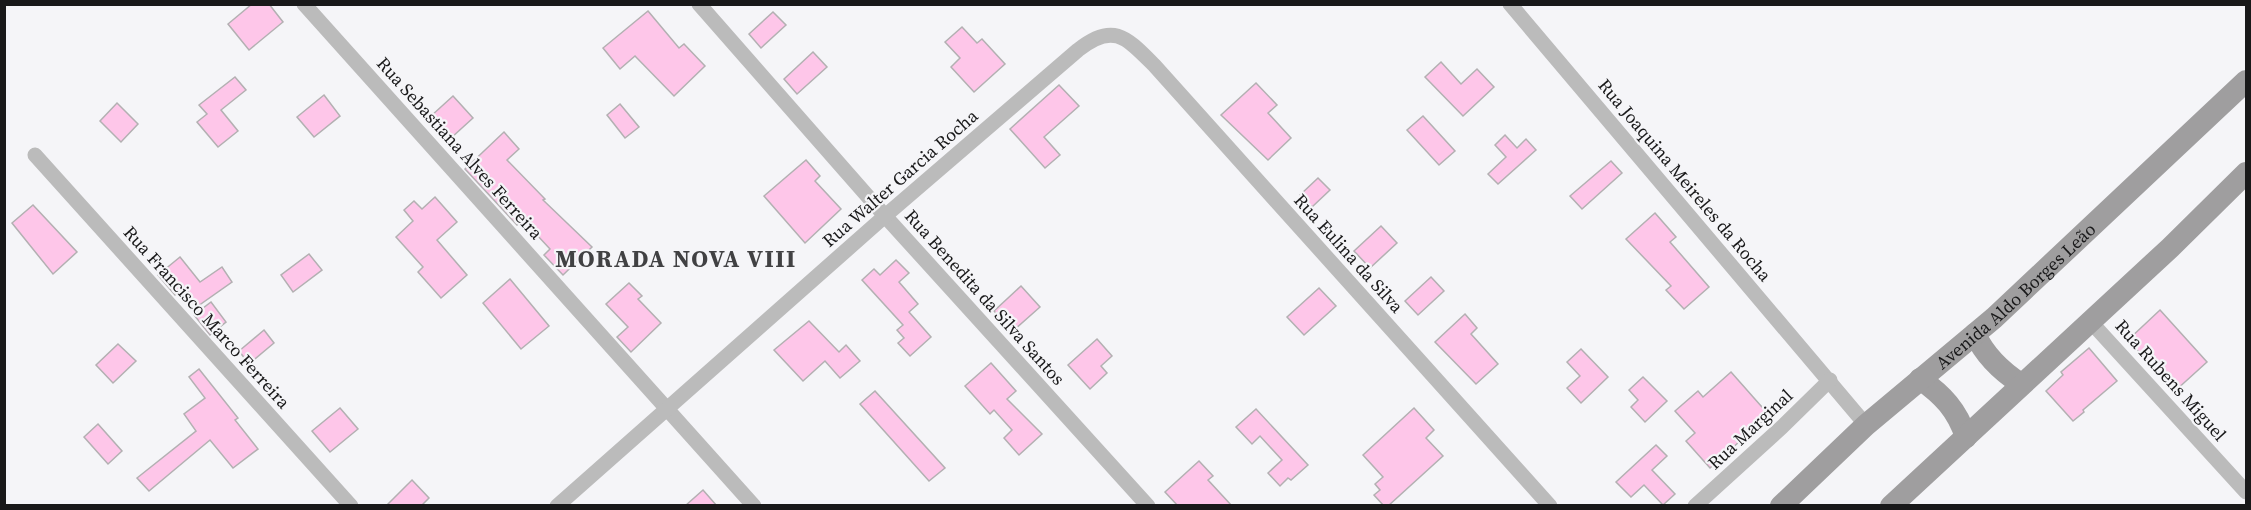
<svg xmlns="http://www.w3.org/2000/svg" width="2251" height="510" viewBox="0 0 2251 510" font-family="'Source Serif 4',serif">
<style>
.building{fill:#fec6e9;stroke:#b3b0b2;stroke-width:1.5}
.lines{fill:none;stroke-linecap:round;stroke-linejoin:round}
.street{stroke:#bbb;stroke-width:15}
.secondary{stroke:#9f9e9f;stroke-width:22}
.labels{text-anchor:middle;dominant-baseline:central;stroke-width:4.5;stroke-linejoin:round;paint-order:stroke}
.street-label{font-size:18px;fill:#19191a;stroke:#f5f5f8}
.district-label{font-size:24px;font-weight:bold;letter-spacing:1.5px;fill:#414143;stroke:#f5f5f8}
</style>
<rect width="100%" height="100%" fill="#f5f5f8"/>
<g class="building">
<polygon points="252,4 269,4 283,22 249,50 228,24"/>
<polygon points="648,11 679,48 684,44 705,66 674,96 635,56 620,69 603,48"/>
<polygon points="773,12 786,25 761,48 749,34"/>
<polygon points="962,27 977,43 982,39 1005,64 974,92 951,67 960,58 945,42"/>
<polygon points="813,52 827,67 797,94 784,79"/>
<polygon points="1441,62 1461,84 1477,69 1494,87 1463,116 1425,77"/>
<polygon points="235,77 246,90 221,110 238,131 218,147 197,122 207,114 199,105"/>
<polygon points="1256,83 1277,105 1268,113 1291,138 1268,160 1221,115"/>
<polygon points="1059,85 1079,106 1044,137 1060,155 1045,168 1010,129"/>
<polygon points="324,95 340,116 314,137 297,117"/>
<polygon points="453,96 473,118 451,138 431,116"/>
<polygon points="117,103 138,124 121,142 100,121"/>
<polygon points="620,104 639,127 625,138 607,115"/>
<polygon points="1423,116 1455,151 1439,165 1407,130"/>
<polygon points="504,132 519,149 507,160 545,199 543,200 592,247 563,275 544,255 550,249 523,220 517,225 465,169"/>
<polygon points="1505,135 1517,148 1526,139 1536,150 1498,184 1488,174 1506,157 1495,145"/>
<polygon points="806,160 820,176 815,181 841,209 805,243 764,196"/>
<polygon points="1611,161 1622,173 1582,209 1570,196"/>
<polygon points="1318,178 1330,190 1312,207 1300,195"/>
<polygon points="435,197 457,222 437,240 467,275 441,298 418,272 423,267 396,237 413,221 404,210 414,201 422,209"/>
<polygon points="33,205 77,252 53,274 12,223"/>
<polygon points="1655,213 1676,237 1670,242 1709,287 1684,309 1666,290 1671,286 1626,239"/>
<polygon points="1381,226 1397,243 1370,268 1354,251"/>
<polygon points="309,254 322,270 293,292 281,275"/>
<polygon points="180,257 200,282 222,267 232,282 198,306 185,287 175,295 158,275"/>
<polygon points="896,260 909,273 899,282 918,304 909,312 931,337 910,356 898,343 904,338 897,330 903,325 862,280 874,269 880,275"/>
<polygon points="1431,277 1444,291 1418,315 1405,301"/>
<polygon points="510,279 549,326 521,349 483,303"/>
<polygon points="629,283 642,296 638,299 661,323 631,352 617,337 628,327 606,304"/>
<polygon points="1021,286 1040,307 1013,331 994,311"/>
<polygon points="1319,288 1336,306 1304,335 1287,317"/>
<polygon points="211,302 226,322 210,335 194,315"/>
<polygon points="2160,310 2207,362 2175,391 2128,340"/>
<polygon points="1465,314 1477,328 1471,334 1498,364 1476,384 1435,342"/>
<polygon points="809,321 839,352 846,345 860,361 840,378 825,361 803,381 774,350"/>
<polygon points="264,330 274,343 249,364 239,351"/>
<polygon points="1097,339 1112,356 1101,366 1107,373 1090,389 1068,365"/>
<polygon points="118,344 136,361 113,383 96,365"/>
<polygon points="2089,348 2117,381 2083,410 2084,412 2073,421 2046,391 2063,375 2061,372"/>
<polygon points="1581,349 1608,377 1581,403 1567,388 1580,376 1567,362"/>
<polygon points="991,363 1016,391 1007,399 1042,434 1019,455 1004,438 1012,430 994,410 990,414 965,386"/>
<polygon points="199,369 238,418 235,420 258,449 233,468 210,440 149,491 137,478 196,431 184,414 205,398 189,377"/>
<polygon points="1731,372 1769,415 1710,468 1686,441 1695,433 1675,411 1698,391 1703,397"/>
<polygon points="1643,377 1667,401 1645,422 1631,407 1638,400 1629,390"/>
<polygon points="875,391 945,468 929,481 860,404"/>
<polygon points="340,408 358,429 330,452 312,431"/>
<polygon points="1414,408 1434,430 1426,438 1443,456 1388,506 1384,506 1374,495 1380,490 1375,484 1383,477 1363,455"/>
<polygon points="1256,409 1308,465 1291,480 1288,478 1280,486 1268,473 1282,460 1260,436 1252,444 1236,427"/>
<polygon points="98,424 122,451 108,464 84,437"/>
<polygon points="1656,445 1667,456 1652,470 1675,494 1663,505 1644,485 1631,497 1616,482"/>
<polygon points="1199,461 1213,476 1208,480 1232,506 1178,506 1165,492"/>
<polygon points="412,480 429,498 421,506 386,506"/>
<polygon points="703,490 717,506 685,506"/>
</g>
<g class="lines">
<g class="street">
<polyline points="304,4 754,506"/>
<polyline points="699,4 885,216 1148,506"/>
<polyline points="1510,4 1866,425"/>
<polyline points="35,155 351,506"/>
<polyline points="2090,321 2246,492"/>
<path d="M 557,506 L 885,216 L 1078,50 C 1113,22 1126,37 1154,65 L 1550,506"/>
<polyline points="1695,506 1782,427 1830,380"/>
</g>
<g class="secondary">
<path d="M 1975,334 C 1985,356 2001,371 2021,384"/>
<path d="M 1920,379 C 1943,395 1957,410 1966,437"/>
<path id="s1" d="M 1781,506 L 1866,425 L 1994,318 L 2246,81"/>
<polyline points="1891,506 2170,248 2246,173"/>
</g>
</g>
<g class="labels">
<g class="street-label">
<text transform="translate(460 148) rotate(48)">Rua Sebastiana Alves Ferreira</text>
<text transform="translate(900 178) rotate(-41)">Rua Walter Garcia Rocha</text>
<text transform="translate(1685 180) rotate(50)">Rua Joaquina Meireles da Rocha</text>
<text transform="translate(1349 253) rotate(48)">Rua Eulina da Silva</text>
<text stroke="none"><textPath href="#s1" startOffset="315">Avenida Aldo Borges Leão</textPath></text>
<text transform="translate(985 297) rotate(48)">Rua Benedita da Silva Santos</text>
<text transform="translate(207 317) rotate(48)">Rua Francisco Marco Ferreira</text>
<text transform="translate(2171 380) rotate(48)">Rua Rubens Miguel</text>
<text transform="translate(1750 429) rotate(-43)">Rua Marginal</text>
</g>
<g class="district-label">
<text x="676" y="258">MORADA NOVA VIII</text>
</g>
</g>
<rect width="2251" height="510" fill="none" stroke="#19191a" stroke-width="12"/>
</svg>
